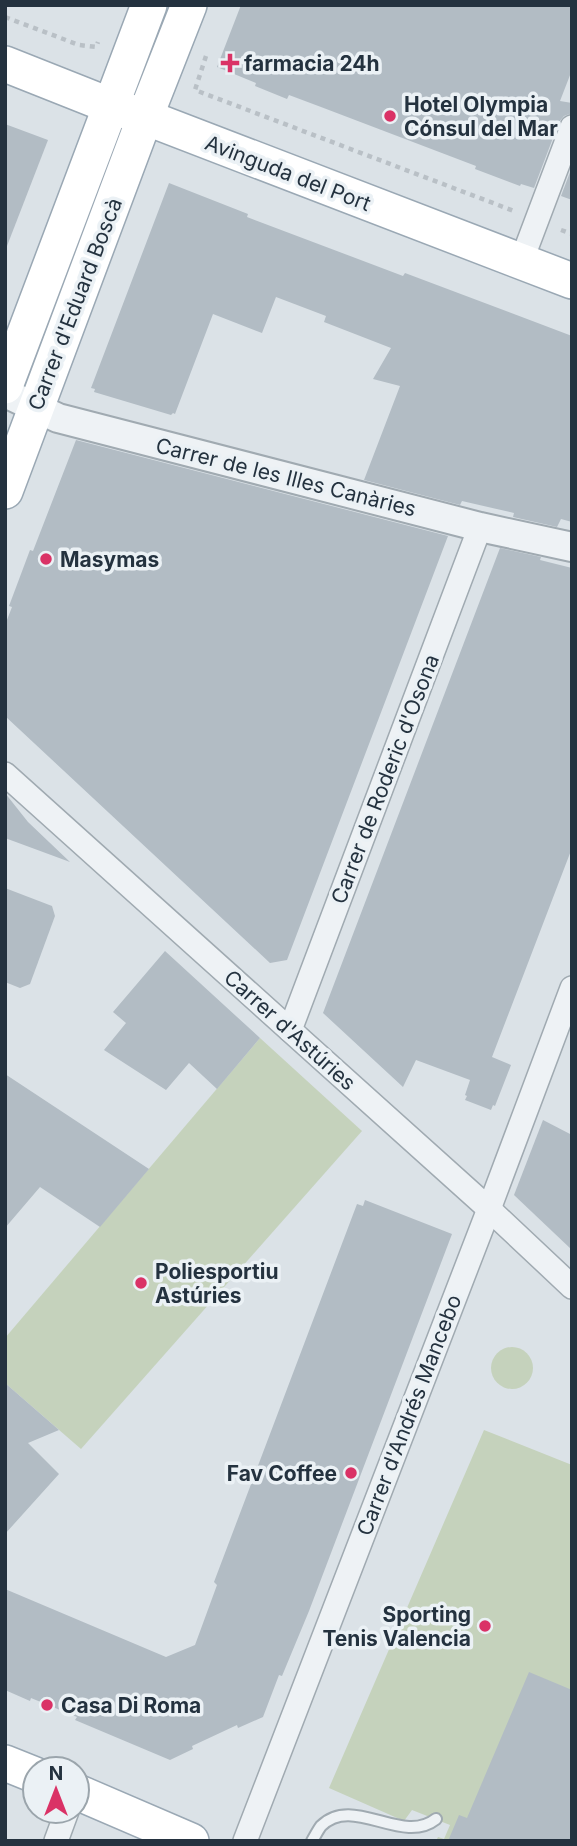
<svg xmlns="http://www.w3.org/2000/svg" width="577" height="1846" viewBox="0 0 577 1846" font-family="Inter,sans-serif">
<style>
.green{fill:#c5d2bc}
.building{fill:#b2bcc4}
.lines{fill:none;stroke-linecap:round;stroke-linejoin:round}
.service-casing{stroke:#a0aab1;stroke-width:14}
.minor-casing{stroke:#a0aab1;stroke-width:26}
.tertiary-casing{stroke:#a0aab1;stroke-width:32}
.primary-casing{stroke:#9aa8b4;stroke-width:38}
.path{stroke:#b9c0c6;stroke-width:4.5;stroke-dasharray:5 5;stroke-linecap:butt}
.service{stroke:#eef2f5;stroke-width:10}
.minor{stroke:#eef2f5;stroke-width:23}
.tertiary{stroke:#eef2f5;stroke-width:28}
.primary{stroke:#fff;stroke-width:35}
.poi-dot{fill:#da3266;stroke:#ebf1f5;stroke-width:2.5}
.labels{text-anchor:middle;dominant-baseline:central;stroke-width:7;stroke-linejoin:round;paint-order:stroke}
.poi-label{font-size:21px;font-weight:bold;fill:#24323f;stroke:#ebf1f5;text-anchor:start}
.street-label{font-size:21px;fill:#24323f;stroke:#ebf1f5}
</style>
<rect width="100%" height="100%" fill="#dbe2e7"/>
<g class="green">
<polygon points="260,1038 362,1131 81,1449 5,1383 5,1338"/>
<circle cx="512" cy="1368" r="21"/>
<polygon points="484,1430 572,1465 572,1841 436,1841 438,1837 444,1839 450,1825 412,1810 404,1821 329,1788"/>
</g>
<g class="building">
<polygon points="241,5 572,5 572,70 560,101 572,103 572,113 564,116 559,122 534,188 521,184 520,186 475,169 476,166 321,107 289,95 287,99 255,86 256,83 217,67"/>
<polygon points="5,124 48,140 7,246 5,246"/>
<polygon points="572,167 572,200 561,196"/>
<polygon points="169,183 248,214 247,217 403,276 405,273 572,336 572,522 561,519 557,527 513,517 514,513 462,501 460,505 364,480 400,386 373,379 391,348 324,322 326,316 276,297 262,333 213,314 175,414 173,413 171,415 94,392 95,389 91,388"/>
<polygon points="76,440 448,536 287,960 270,963 5,716 5,625 12,607 9,606 30,550 33,551"/>
<polygon points="500,548 541,557 540,560 572,568 572,848 492,1057 511,1065 495,1106 493,1105 491,1110 465,1100 467,1096 465,1095 470,1080 416,1060 403,1087 323,1013"/>
<polygon points="5,793 28,822 70,862 5,838"/>
<polygon points="5,888 52,906 55,916 30,984 20,988 5,982"/>
<polygon points="165,951 260,1038 217,1089 189,1063 166,1090 104,1050 126,1023 113,1012"/>
<polygon points="5,1074 149,1169 100,1227 40,1187 5,1228"/>
<polygon points="543,1120 572,1135 572,1250 514,1195"/>
<polygon points="365,1200 452,1234 309,1611 282,1676 279,1675 263,1717 238,1728 237,1725 192,1746 193,1749 170,1760 75,1720 77,1717 31,1698 30,1701 5,1690 5,1589 166,1657 195,1645 217,1585 214,1582 357,1204 363,1206"/>
<polygon points="5,1383 59,1430 28,1443 59,1474 5,1534"/>
<polygon points="529,1672 572,1690 572,1841 448,1841 459,1815 467,1818"/>
</g>
<g class="lines">
<g class="service-casing">
<path id="service" d="M 312,1841 C 315,1836 318,1830 321,1826 C 353,1794 402,1846 436,1819"/>
</g>
<g class="minor-casing">
<g id="minor">
<polyline points="521,262 572,127"/>
<polyline points="5,774 489,1209 572,1287"/>
<polyline points="290,1030 480,527"/>
<polyline points="56,1841 67,1811"/>
<polyline points="245,1841 489,1209 572,988"/>
</g>
</g>
<g class="tertiary-casing">
<polyline id="tertiary" points="5,393 58,418 480,527 572,547"/>
</g>
<g class="primary-casing">
<g id="primary">
<polyline points="5,64 111,106 145,117 572,281"/>
<polyline points="5,386 149,5"/>
<polyline points="5,491 145,117 189,5"/>
<polyline points="5,1763 35,1775"/>
<polyline points="77,1792 191,1841"/>
</g>
</g>
<g class="path">
<polyline points="5,17 79,45 96,47 98,42"/>
<polyline points="206,56 195,90 514,211"/>
<polyline points="561,230 572,234"/>
</g>
<use href="#service" class="service"/>
<use href="#minor" class="minor"/>
<use href="#tertiary" class="tertiary"/>
<use href="#primary" class="primary"/>
</g>
<g class="poi-dot">
<path d="M226.5 52.5h7v7h7v7h-7v7h-7v-7h-7v-7h7z"/>
<circle cx="390" cy="116" r="7"/>
<circle cx="46" cy="559" r="7"/>
<circle cx="141" cy="1283" r="7"/>
<circle cx="351" cy="1473" r="7"/>
<circle cx="485" cy="1626" r="7"/>
<circle cx="47" cy="1705" r="7"/>
</g>
<g class="labels">
<g class="poi-label">
<text x="244" y="63">farmacia 24h</text>
<text x="404" y="104">Hotel Olympia<tspan x="404" dy="24">Cónsul del Mar</tspan></text>
<text x="60" y="559">Masymas</text>
<text x="155" y="1271">Poliesportiu<tspan x="155" dy="24">Astúries</tspan></text>
<text x="337" y="1473" text-anchor="end">Fav Coffee</text>
<text x="471" y="1614" text-anchor="end">Sporting<tspan x="471" dy="24">Tenis Valencia</tspan></text>
<text x="61" y="1705">Casa Di Roma</text>
</g>
<g class="street-label">
<text transform="translate(288 173) rotate(21)">Avinguda del Port</text>
<text transform="translate(75 304) rotate(-69)">Carrer d'Eduard Boscà</text>
<text transform="translate(286 477) rotate(14)">Carrer de les Illes Canàries</text>
<text transform="translate(385 779) rotate(-69)">Carrer de Roderic d'Osona</text>
<text transform="translate(290 1030) rotate(42)">Carrer d'Astúries</text>
<text transform="translate(409 1415) rotate(-69)">Carrer d'Andrés Mancebo</text>
</g>
</g>
<rect width="577" height="1846" fill="none" stroke="#24323f" stroke-width="14"/>
<g transform="translate(56 1790)"><circle r="33" fill="#ebf1f5" stroke="#9ba5ac" stroke-width="2"/>
<path d="M0-5L12 26L0 18L-12 26Z" fill="#da3266"/>
<text y="-10" font-size="19" font-weight="bold" text-anchor="middle" fill="#24323f">N</text>
</g>
</svg>
